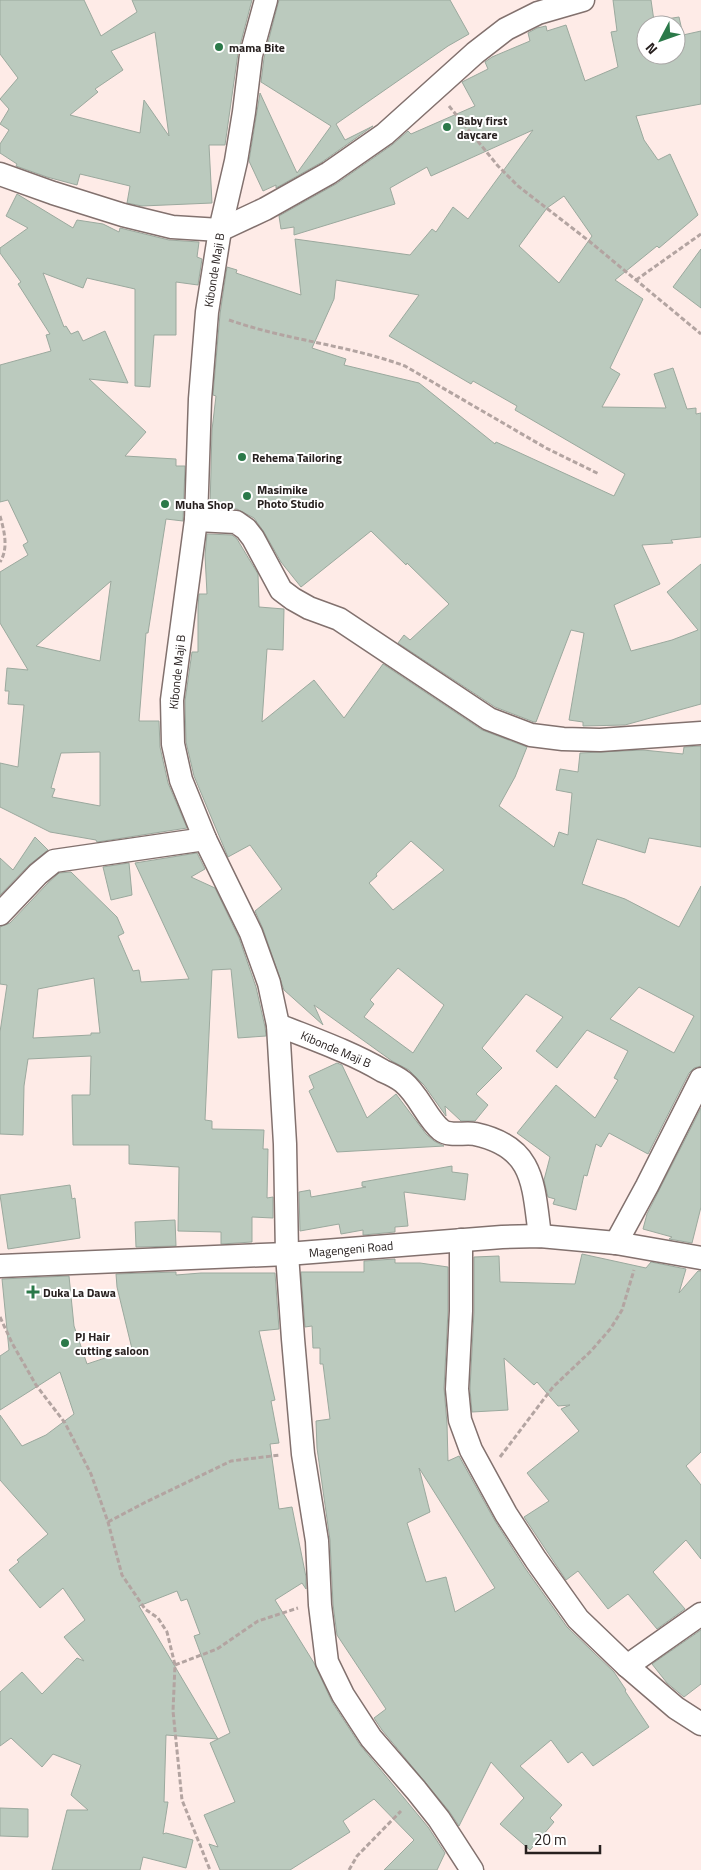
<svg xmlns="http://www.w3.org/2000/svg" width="701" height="1870" viewBox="0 0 701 1870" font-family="'Titillium Web',sans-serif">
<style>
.building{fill:#bbcabe;stroke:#9ba99e;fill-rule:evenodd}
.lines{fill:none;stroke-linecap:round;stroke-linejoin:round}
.street-casing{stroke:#82716e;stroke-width:25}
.path{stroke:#b3a4a1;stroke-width:3;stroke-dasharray:5 2.5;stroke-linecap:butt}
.street{stroke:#fff;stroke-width:22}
.poi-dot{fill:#2b7949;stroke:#fff;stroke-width:2}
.labels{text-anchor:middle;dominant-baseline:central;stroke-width:4;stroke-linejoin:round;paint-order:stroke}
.poi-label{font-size:12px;font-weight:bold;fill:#27201f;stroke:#fff;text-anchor:start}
.street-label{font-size:12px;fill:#27201f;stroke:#fff}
</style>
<rect width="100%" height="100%" fill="#feebe7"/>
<g class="building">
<path d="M 0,0 L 84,0 L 101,36 L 137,12 L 132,0 L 252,0 L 238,53 L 225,145 L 209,145 L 212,203 L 142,206 L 127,203 L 130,186 L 80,174 L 77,185 L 47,177 L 16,166 L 17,164 L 0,153 L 0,144 L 9,130 L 0,124 L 9,109 L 0,99 L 18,78 L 0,54 ZM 155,32 L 169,136 L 144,100 L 140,133 L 70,115 L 98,92 L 95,89 L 123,70 L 111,51 Z"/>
<polygon points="279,0 450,0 469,34 448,46 336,124 345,140 373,126 322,162 276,188 276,185 263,191 249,161 260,93 297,173 331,126 261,82 264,58"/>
<path d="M 613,0 L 651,0 L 654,21 L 679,17 L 683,35 L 701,31 L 701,104 L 636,116 L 644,140 L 658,160 L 670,154 L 698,215 L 659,248 L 657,246 L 615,280 L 643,299 L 610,368 L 620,374 L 602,407 L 666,408 L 654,374 L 673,368 L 687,409 L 696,408 L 696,414 L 701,413 L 701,537 L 671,540 L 673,543 L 642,545 L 660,584 L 614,605 L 631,651 L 672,640 L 698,630 L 667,592 L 701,564 L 701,704 L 625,725 L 583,726 L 583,722 L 569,720 L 584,633 L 571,630 L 536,722 L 534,722 L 495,707 L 398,643 L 404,635 L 410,640 L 449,604 L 407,563 L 406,565 L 371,531 L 301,587 L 281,562 L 264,532 L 254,518 L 237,509 L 210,508 L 212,430 L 216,396 L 213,395 L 220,314 L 227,267 L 237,270 L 236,273 L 301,295 L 295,239 L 410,255 L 432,229 L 436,232 L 453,207 L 468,219 L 533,130 L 431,176 L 427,167 L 390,188 L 395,204 L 294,235 L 294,227 L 281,229 L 279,216 L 336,184 L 392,145 L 408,131 L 411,134 L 475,106 L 462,82 L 488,69 L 485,62 L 492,57 L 530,41 L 528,33 L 537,28 L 546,26 L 547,31 L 566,25 L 585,81 L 618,67 L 611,32 L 617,31 ZM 646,25 L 676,25 L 676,55 L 646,55 ZM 564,196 L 592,236 L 559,283 L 519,246 L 547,208 ZM 336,280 L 419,295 L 389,336 L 471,384 L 473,381 L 517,406 L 515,410 L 625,474 L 614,496 L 496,442 L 495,444 L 419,383 L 344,365 L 346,359 L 312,348 L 334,299 Z"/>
<path d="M 17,194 L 73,228 L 77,220 L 103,224 L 119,232 L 120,228 L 169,240 L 199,242 L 197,257 L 202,259 L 198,285 L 176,282 L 176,335 L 154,335 L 150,387 L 135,386 L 135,289 L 87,278 L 83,288 L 43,273 L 64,327 L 66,326 L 71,334 L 78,331 L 83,341 L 105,331 L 128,383 L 89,379 L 146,432 L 125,456 L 176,459 L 176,466 L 185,466 L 183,521 L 166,519 L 148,633 L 146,633 L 139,721 L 159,721 L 160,747 L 168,783 L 187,828 L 97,842 L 96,840 L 50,832 L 0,807 L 0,763 L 18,767 L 24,705 L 8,704 L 9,691 L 5,691 L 7,668 L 28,670 L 0,623 L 0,572 L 28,555 L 23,545 L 28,542 L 8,500 L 0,502 L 0,365 L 51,351 L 46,335 L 50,334 L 18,284 L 21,282 L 0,253 L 0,248 L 28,228 L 6,216 ZM 111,581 L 100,661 L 36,646 ZM 100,752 L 100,806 L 52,797 L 55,789 L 51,788 L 61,753 Z"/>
<polygon points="701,249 701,308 673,287"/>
<path d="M 207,534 L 232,535 L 237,539 L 258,574 L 259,607 L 284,609 L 283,650 L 267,649 L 262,722 L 314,680 L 344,718 L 383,664 L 482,730 L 527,747 L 515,777 L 499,806 L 554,847 L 559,832 L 568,835 L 572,793 L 556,790 L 560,769 L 578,772 L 580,753 L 643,750 L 683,754 L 684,747 L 701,746 L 701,847 L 649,838 L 645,853 L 597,839 L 582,884 L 625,899 L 679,927 L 701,886 L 701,1066 L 694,1068 L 689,1073 L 648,1154 L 609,1133 L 601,1147 L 596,1144 L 587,1176 L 584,1175 L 576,1210 L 553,1204 L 555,1199 L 548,1197 L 544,1180 L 550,1157 L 517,1133 L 556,1085 L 595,1118 L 618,1080 L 614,1078 L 628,1051 L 587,1030 L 557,1068 L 536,1051 L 563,1017 L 526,994 L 482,1048 L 502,1068 L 476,1094 L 488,1105 L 475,1121 L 461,1121 L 445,1106 L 446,1116 L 424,1085 L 409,1070 L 392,1061 L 314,1005 L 323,1025 L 284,990 L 263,929 L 255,911 L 282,889 L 250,845 L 228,857 L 194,776 L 186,742 L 185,701 L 192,652 L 198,652 L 198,607 L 199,594 L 207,594 L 205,555 ZM 411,841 L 444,870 L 393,910 L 369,883 L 377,876 L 376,874 ZM 398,968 L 444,1005 L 413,1053 L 364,1017 L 374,1004 L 370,1000 ZM 639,987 L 694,1016 L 674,1053 L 610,1019 Z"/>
<polygon points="35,837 48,850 29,865 0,895 0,858 13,870"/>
<path d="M 197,853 L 205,869 L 191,877 L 215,888 L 239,938 L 256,987 L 265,1027 L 266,1036 L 238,1038 L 231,969 L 212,970 L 205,1120 L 212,1121 L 212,1129 L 264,1130 L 263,1149 L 268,1149 L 267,1198 L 273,1197 L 273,1218 L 252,1217 L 252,1242 L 221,1244 L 221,1232 L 178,1231 L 179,1167 L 129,1164 L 129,1145 L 73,1145 L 72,1095 L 90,1095 L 91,1056 L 28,1059 L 24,1086 L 23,1135 L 0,1134 L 0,1032 L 7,985 L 0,984 L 0,927 L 10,923 L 47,884 L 59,873 L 71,872 L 117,917 L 124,933 L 118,936 L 133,971 L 139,970 L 141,982 L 189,979 L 135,863 ZM 94,978 L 100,1033 L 91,1033 L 91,1035 L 33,1038 L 38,989 Z"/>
<polygon points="129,863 132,895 111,900 103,867"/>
<polygon points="337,1063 342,1065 367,1118 396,1094 426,1134 434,1141 444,1146 337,1152 309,1091 314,1088 309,1076"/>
<polygon points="701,1108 701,1207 692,1243 669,1239 672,1237 643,1229 647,1214"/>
<polygon points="452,1166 452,1172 468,1174 465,1200 404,1192 408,1226 395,1227 395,1232 363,1235 363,1230 341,1234 339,1224 300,1231 299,1192 310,1190 311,1197 366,1187 362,1186 362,1182"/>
<polygon points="70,1185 72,1199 75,1198 80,1238 8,1249 0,1195"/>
<polygon points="175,1220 176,1246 136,1247 135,1222"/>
<polygon points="582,1254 646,1268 651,1262 686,1269 679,1293 698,1271 701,1271 701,1452 686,1466 701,1485 701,1559 686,1540 653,1572 685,1609 657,1629 628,1594 608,1609 578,1571 566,1580 524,1517 549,1501 527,1473 579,1431 561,1409 570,1405 558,1406 537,1382 534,1385 504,1358 508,1410 472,1412 470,1389 474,1312 474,1257 499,1256 500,1282 575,1284"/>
<path d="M 395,1259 L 395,1263 L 420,1263 L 448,1267 L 448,1311 L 444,1388 L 447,1424 L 448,1461 L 459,1456 L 495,1521 L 525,1568 L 567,1627 L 614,1672 L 626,1690 L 625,1691 L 649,1727 L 593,1766 L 582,1752 L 568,1763 L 551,1740 L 520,1766 L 562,1805 L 550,1818 L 554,1822 L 530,1850 L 500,1824 L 524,1798 L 491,1762 L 459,1826 L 449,1811 L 382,1730 L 374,1718 L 386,1709 L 337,1635 L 333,1604 L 330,1540 L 317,1448 L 316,1421 L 330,1419 L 323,1364 L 320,1364 L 320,1348 L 313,1348 L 312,1326 L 305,1327 L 301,1272 L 364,1272 L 364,1261 ZM 419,1468 L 495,1588 L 455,1612 L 446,1577 L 426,1582 L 407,1523 L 430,1512 Z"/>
<polygon points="176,1272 176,1275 201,1273 275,1273 279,1329 259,1331 275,1400 271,1401 279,1443 270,1444 279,1509 292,1507 306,1577 306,1589 302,1583 275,1600 314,1663 332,1702 360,1745 428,1827 445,1853 437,1870 384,1870 414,1840 374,1799 343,1821 350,1832 290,1870 220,1870 209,1844 218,1847 204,1815 235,1802 210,1743 230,1733 194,1636 200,1634 187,1599 181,1601 177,1591 139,1606 218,1739 166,1735 164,1802 168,1802 163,1834 166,1833 193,1840 186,1868 143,1857 140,1870 52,1870 67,1810 88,1810 71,1795 81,1765 53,1754 42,1767 11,1738 0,1746 0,1692 22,1672 42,1694 77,1658 84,1661 64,1637 85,1620 63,1588 40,1608 9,1570 19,1562 17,1560 48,1534 0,1480 0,1415 22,1446 46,1435 74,1414 60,1372 0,1410 0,1356 9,1350 2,1279 69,1276 74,1326 87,1364 132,1349 117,1287 116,1274"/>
<polygon points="701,1630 701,1684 684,1697 667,1683 652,1664"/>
<polygon points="0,1808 28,1809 28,1837 0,1836"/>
</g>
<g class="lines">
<g class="street-casing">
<g id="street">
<polyline points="266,0 251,55 244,112 236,161 220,230 207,312 200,399 196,520 172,700 173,744 181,780 205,839 251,933 269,983 278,1025 285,1144 287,1254 293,1339 303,1454 317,1541 320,1605 327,1662 343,1695 371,1738 416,1790 439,1819 472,1870"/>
<polyline points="0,174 53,193 123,215 172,227 220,230 265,209 329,173 385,134 475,53 506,29 538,13 583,0"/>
<polyline points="196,520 236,522 246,529 253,538 281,590 293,599 309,608 339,619 489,719 531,735 563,739 600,740 701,733"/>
<polyline points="0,914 38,874 54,861 205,839"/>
<path d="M 278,1025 C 313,1039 351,1052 383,1071 C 390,1074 398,1078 403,1082 C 419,1095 427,1119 441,1130 C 450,1137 464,1132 475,1134 C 535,1147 533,1184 540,1236"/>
<polyline points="461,1240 461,1311 457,1389 460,1420 471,1450 506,1514 536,1560 578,1619 627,1666 676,1708 701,1724"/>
<polyline points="616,1243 647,1186 701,1079"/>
<polyline points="0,1266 287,1254 502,1237 540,1236 616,1243 701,1258"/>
<polyline points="627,1666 701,1614"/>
</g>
</g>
<g class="path">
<polyline points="449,106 498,166 518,186 589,241 701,334"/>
<polyline points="636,280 701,234"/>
<path d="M 229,320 C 286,340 348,345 405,366 L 546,448 L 599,474"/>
<path d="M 0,516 C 4,530 9,548 0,562"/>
<polyline points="0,1317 12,1343 36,1385 65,1423 91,1474 108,1522 122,1575 145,1609 158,1618 167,1632 175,1665 173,1711 182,1800 210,1870"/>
<polyline points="500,1457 553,1387 591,1351 611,1328 622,1310 634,1270"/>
<polyline points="108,1522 144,1503 231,1461 280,1455"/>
<polyline points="175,1665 217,1649 258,1621 298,1608"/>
<polyline points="349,1870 357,1856 401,1811"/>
</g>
<use href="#street" class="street"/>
</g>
<g class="poi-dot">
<circle cx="219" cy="47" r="5"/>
<circle cx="447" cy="127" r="5"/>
<circle cx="242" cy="457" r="5"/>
<circle cx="247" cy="496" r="5"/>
<circle cx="165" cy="504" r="5"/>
<path d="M30.5 1284.5h5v5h5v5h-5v5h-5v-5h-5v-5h5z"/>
<circle cx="65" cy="1343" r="5"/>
</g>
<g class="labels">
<g class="poi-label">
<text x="229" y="47">mama Bite</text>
<text x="457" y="120">Baby first<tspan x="457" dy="14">daycare</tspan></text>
<text x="252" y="457">Rehema Tailoring</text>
<text x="257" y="489">Masimike<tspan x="257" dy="14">Photo Studio</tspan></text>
<text x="175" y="504">Muha Shop</text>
<text x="43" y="1292">Duka La Dawa</text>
<text x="75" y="1336">PJ Hair<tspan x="75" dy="14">cutting saloon</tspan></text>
</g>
<g class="street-label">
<text transform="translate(214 270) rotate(-81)">Kibonde Maji B</text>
<text transform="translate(177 672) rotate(-84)">Kibonde Maji B</text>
<text transform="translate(336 1049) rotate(23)">Kibonde Maji B</text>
<text transform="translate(351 1249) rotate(-5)">Magengeni Road</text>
</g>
</g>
<g transform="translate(661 40) rotate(229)"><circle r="24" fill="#ffffff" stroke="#a9a6a5"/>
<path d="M0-4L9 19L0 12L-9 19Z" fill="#2b7949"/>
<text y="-8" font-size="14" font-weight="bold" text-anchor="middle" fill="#27201f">N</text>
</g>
<path d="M526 1845v8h74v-8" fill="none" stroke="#27201f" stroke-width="2.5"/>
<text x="534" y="1845" font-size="15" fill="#27201f" stroke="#ffffff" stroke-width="4" paint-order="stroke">20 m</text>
</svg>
